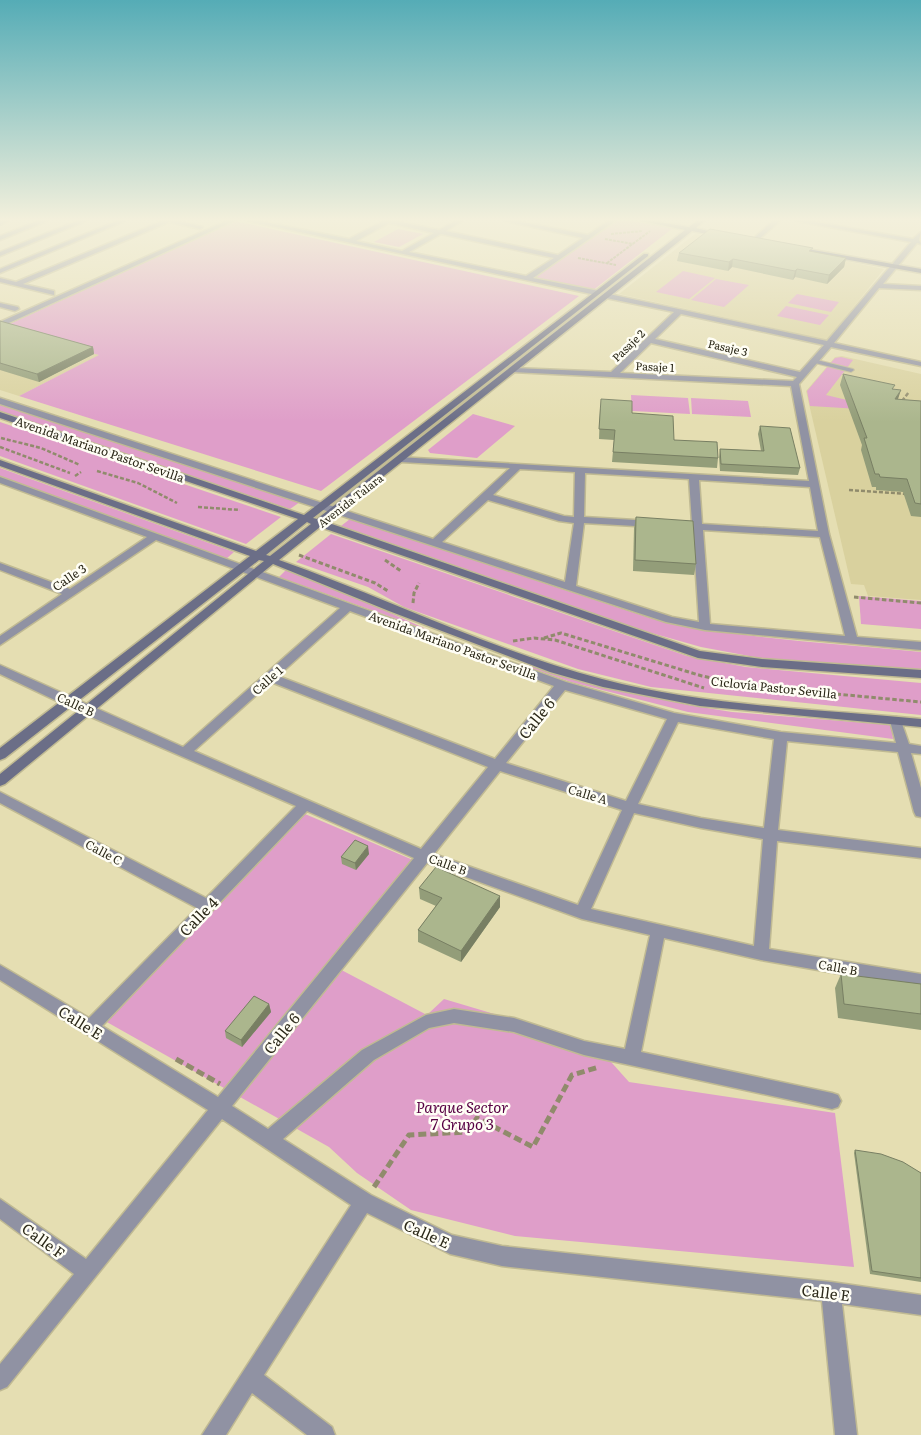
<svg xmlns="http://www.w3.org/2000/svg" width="921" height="1435" viewBox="0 0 921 1435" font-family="Literata,serif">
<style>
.built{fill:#d9d19e}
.green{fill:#df9ec9}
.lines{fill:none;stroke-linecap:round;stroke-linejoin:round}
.lane-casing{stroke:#c0ba93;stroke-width:2}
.street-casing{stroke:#c0ba93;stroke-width:3}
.secondary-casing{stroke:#c0ba93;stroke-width:3}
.path-far3{stroke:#908b6c;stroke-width:2;stroke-dasharray:3 1;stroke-linecap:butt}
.path-far2{stroke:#908b6c;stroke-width:2.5;stroke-dasharray:4 2;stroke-linecap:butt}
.path-far1{stroke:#908b6c;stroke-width:3;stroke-dasharray:4.5 2.5;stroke-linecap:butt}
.path{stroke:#908b6c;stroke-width:5;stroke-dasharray:8 4;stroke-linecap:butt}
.lane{fill:#9092a3;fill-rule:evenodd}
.street{fill:#9092a3;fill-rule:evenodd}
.secondary{fill:#6b6e87;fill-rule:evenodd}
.wall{fill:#939d79}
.shaded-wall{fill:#787f63}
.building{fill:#abb68d;stroke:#787f63}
.labels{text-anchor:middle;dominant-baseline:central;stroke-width:5;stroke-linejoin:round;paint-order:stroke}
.far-street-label{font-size:11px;fill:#2c2919;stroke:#fffef5}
.street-label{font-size:12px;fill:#2c2919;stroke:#fffef5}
.near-street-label{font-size:15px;fill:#2c2919;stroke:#fffef5}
.near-park-label{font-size:15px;font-style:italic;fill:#570044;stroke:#fffef5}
</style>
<rect width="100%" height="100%" fill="#e5deb2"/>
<g class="built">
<polygon points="695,234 831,258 884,269 828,339 822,339 619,294"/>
<polygon points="45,340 100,355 19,396 0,390 0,361"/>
<polygon points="842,356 921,374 921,600 868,596 864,585 851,584 806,391 835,357"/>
</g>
<g class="green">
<polygon points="235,221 579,296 321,491 19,396 99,355 1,328"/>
<polygon points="617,221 633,221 673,228 592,291 534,278"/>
<polygon points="398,229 423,234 399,247 374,242"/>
<polygon points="683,271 715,278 689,299 656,292"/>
<polygon points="716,279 749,285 724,307 691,300"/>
<polygon points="797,294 839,302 831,312 788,303"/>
<polygon points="786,306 829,315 820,325 777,316"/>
<polygon points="841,357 853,360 826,395 893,411 810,406 807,391 835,358"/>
<polygon points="631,395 688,398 690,414 632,411"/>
<polygon points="691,398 748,401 751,417 692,414"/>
<polygon points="0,405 300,502 290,509 0,412"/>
<polygon points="473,414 515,426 477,458 430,453 428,450"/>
<polygon points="0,422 281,517 246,544 0,456"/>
<polygon points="0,468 234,552 226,559 0,476"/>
<path d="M 350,519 L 653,619 C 740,639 832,643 921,652 L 921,672 L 765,659 L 701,647 L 641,630 L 341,526 Z"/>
<polygon points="331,534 687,656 746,667 921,683 921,715 651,687 578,669 404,607 368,587 296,562"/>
<polygon points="286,570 343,592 433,632 279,577"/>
<polygon points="859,596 921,601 921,629 861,624"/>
<polygon points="517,663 688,705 732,712 891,725 893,739 688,712 571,682"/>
<polygon points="305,814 413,860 330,964 427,1015 444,999 595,1044 629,1082 835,1113 854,1267 515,1236 411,1210 357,1173 329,1147 105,1021"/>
</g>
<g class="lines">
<g class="lane-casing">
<polygon id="lane" points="813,359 853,369 854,370 851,372 811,362 810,361"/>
</g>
<g class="street-casing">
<g id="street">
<polygon points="0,221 8,221 0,225"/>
<polygon points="38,221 47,221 0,240 0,236"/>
<polygon points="77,221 86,221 0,256 0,252"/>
<polygon points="117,221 125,221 0,273 0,269"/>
<polygon points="162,221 180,221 203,227 200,229 169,222 23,284 54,291 54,295 0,282 0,278 16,282"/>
<polygon points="226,221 234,221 0,327 0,322"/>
<path d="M 248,221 L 260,221 L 349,239 L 383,221 L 396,221 L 439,230 L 455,221 L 462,221 L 446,231 L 558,255 L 583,238 L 505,221 L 517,221 L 588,235 L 608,221 L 615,221 L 533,278 L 599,291 L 600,293 L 596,295 ZM 389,223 L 434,233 L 402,251 L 356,241 ZM 441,234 L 554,258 L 526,276 L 409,252 Z"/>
<polygon points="773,221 780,221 759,239 755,239 755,237"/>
<path d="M 796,221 L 810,221 L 913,239 L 921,232 L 919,240 L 921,244 L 917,243 L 883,284 L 921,286 L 921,290 L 879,288 L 834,343 L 921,362 L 921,366 L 831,347 L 799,384 L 829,534 L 857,637 L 921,642 L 921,650 L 705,630 L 666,622 L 0,404 L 0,398 L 433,539 L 510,468 L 401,462 L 396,459 L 398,457 L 809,481 L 791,386 L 513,372 L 509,370 L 513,368 L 611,372 L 674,312 L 606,298 L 606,294 L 609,294 L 827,341 L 911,242 ZM 681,314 L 824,345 L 800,372 L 655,339 ZM 651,343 L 797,377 L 793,381 L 620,373 ZM 520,469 L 575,472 L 574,517 L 564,516 L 493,495 ZM 585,473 L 689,479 L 692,523 L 677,522 L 672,525 L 677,528 L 693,529 L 699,622 L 672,617 L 576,586 L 584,523 L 652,527 L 657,524 L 652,521 L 584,517 ZM 699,480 L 810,487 L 818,531 L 702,524 ZM 488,500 L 559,521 L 574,523 L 565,582 L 442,542 ZM 703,530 L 820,537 L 845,636 L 710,624 Z"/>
<polygon points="0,303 18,307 19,309 15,311 0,307"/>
<path d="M 0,477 L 566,682 L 674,713 L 781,732 L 896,743 L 890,721 L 896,717 L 900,718 L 909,744 L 921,746 L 921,754 L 911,753 L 921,788 L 921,817 L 916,816 L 914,812 L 898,752 L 787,741 L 778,830 L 921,848 L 921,858 L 777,841 L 769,949 L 921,974 L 921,988 L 761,960 L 664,938 L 641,1052 L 832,1093 L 838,1095 L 841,1101 L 838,1107 L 832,1109 L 584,1055 L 514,1032 L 454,1023 L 429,1028 L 374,1060 L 283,1139 L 371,1195 L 452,1235 L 502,1246 L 831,1282 L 921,1295 L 921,1315 L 842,1304 L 857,1435 L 835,1435 L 822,1301 L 502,1266 L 450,1254 L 367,1213 L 264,1375 L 332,1427 L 335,1435 L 307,1435 L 252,1393 L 226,1435 L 202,1435 L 351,1205 L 222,1119 L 7,1387 L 0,1390 L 0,1364 L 74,1274 L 0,1219 L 0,1199 L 86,1259 L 208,1110 L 0,980 L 0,965 L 89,1018 L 197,908 L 0,803 L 0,792 L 206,898 L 296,806 L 82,713 L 0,674 L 0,665 L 183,747 L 340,608 L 156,540 L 0,645 L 0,636 L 62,594 L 0,570 L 0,563 L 70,589 L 147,537 L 0,483 ZM 350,611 L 554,686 L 495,759 L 278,676 ZM 271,682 L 488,767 L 421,849 L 194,751 ZM 565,690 L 667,719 L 626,801 L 506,763 ZM 678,722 L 774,739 L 764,828 L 701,818 L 638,804 ZM 500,771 L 622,810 L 578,905 L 434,854 ZM 307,811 L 414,858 L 218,1097 L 102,1026 ZM 634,813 L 701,828 L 763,839 L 754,946 L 591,909 ZM 427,863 L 582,919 L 650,935 L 625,1049 L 584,1041 L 514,1018 L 454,1009 L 426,1015 L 362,1050 L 268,1129 L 232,1106 Z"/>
</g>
</g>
<g class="secondary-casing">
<g id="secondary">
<path d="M 641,221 L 654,221 L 689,227 L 697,221 L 704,221 L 696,228 L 725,235 L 722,237 L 692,231 L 326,522 L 700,651 L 762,659 L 921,670 L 921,678 L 762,667 L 698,658 L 320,527 L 279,560 C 387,598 491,650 602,679 C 705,706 815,709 921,719 L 921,727 L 700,706 L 603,687 L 550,672 L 389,611 L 273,564 L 5,784 L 0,786 L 0,774 L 264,561 L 259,560 L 5,758 L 0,760 L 0,748 L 250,556 L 0,466 L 0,460 L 256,551 L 298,519 L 0,418 L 0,412 L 304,515 L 644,254 L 648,254 L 648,256 L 313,518 L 317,519 L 685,230 ZM 307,522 L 311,524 L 270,556 L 266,555 Z"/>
<polygon points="796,247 921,269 921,273 794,250 794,248"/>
</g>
</g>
<g class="path-far3">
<polyline points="611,234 642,231"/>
<polyline points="605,239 633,244"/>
<polyline points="578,258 616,265"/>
<polyline points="607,263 650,231"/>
</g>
<g class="path-far2">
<polyline points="902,401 909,392"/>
<polyline points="1,438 41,448 80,465"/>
<polyline points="0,447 70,473"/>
<polyline points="97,471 138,483 177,503"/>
<polyline points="75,476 81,472"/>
<polyline points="849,490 908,494"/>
<polyline points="198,507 240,510"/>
</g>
<g class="path-far1">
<polyline points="299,555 375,583 388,591"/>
<polyline points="385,560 401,571"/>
<polyline points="854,597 921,603"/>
<polyline points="413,603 414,593 419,583"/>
<polyline points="544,638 561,633 702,676 751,686 921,702"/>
<polyline points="513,641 534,638 555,640 704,688"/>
</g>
<g class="path">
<polyline points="176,1059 220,1084"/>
<polyline points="374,1187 409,1135 467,1132 477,1118 533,1147 572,1075 599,1067"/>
</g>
<use href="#lane" class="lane"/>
<use href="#street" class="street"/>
<use href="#secondary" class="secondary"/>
</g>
<g class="wall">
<polygon points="812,252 846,258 844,267 827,284 795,277 793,280 732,267 728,271 677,261 679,253"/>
<polygon points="0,321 93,347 94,354 39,382 0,370"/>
<polygon points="843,374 894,389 898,399 921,401 921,517 911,516 903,492 876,490 876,487 872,487 861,450 862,445 840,385"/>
<polygon points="600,409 632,413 674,440 718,458 717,468 612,462 614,440 599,439"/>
<polygon points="760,426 800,468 798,475 720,471 719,457 720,449 761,451 758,434"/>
<polygon points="636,517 696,564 694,575 633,571 634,528"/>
<polygon points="369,854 356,870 342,864 341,857"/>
<polygon points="419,888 500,907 461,962 418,942 418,930 436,906 420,899"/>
<polygon points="841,974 921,984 921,1030 838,1018 835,988"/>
<polygon points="269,1004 271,1012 242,1047 226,1038 225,1031"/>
<polygon points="855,1150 921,1173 921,1282 870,1274 854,1153"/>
</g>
<g class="shaded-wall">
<polygon points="846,258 844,267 827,284 829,275"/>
<polygon points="733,259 732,267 728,271 729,262"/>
<polygon points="797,269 795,277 793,280 795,271"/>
<polygon points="93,347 94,354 39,382 37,374"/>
<polygon points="901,390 897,402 895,399"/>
<polygon points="368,846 369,854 356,870 355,863"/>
<polygon points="500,896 500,907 461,962 461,951"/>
<polygon points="269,1004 271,1012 242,1047 241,1040"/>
</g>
<g class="building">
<polygon points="710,229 813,248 809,251 846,258 829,275 797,269 795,271 733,259 729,262 679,253"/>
<polygon points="0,321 93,347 37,374 0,363"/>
<polygon points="843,374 895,385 892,389 901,390 895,399 921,401 921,504 915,503 907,479 880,477 879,474 875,474 864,438 867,438"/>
<polygon points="601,399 632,401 632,413 673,416 674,440 717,442 718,458 613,452 615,430 599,429"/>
<polygon points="760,426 790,428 800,468 721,464 720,449 764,451"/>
<polygon points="636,517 693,521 696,564 635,560"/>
<polygon points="355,840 368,846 355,863 341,857"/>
<polygon points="436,867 500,896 461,951 418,930 442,898 419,888"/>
<polygon points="841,974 921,984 921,1014 844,1004"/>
<polygon points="254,996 269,1004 241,1040 225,1031"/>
<polygon points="855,1150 881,1154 903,1162 921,1173 921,1278 872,1271"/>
</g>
<linearGradient id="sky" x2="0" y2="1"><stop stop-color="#55acb6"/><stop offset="0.52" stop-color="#f3f0dc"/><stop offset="1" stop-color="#f3f0dc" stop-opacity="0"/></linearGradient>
<rect width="921" height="422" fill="url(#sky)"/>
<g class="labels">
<g class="far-street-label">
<text transform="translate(628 345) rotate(-44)">Pasaje 2</text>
<text transform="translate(728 347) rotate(13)">Pasaje 3</text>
<text transform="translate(655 366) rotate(3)">Pasaje 1</text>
<text transform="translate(350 500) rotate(-38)">Avenida Talara</text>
</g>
<g class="street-label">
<text transform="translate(100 449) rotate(19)">Avenida Mariano Pastor Sevilla</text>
<text transform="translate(69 577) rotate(-34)">Calle 3</text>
<text transform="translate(453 645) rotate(20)">Avenida Mariano Pastor Sevilla</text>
<text transform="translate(267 680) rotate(-42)">Calle 1</text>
<text transform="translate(774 687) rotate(6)">Ciclovía Pastor Sevilla</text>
<text transform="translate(76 704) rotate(25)">Calle B</text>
<text transform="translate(588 794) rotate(17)">Calle A</text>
<text transform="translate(104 852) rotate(28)">Calle C</text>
<text transform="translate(448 864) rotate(20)">Calle B</text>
<text transform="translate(838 967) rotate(10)">Calle B</text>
</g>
<g class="near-street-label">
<text transform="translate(536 718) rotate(-51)">Calle 6</text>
<text transform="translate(198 916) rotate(-46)">Calle 4</text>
<text transform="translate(81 1022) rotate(32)">Calle E</text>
<text transform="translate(281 1033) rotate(-51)">Calle 6</text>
<text transform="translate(427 1233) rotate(24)">Calle E</text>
<text transform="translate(44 1240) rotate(36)">Calle F</text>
<text transform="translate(826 1292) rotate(7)">Calle E</text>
</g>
<g class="near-park-label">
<text x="462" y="1106">Parque Sector<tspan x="462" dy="17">7 Grupo 3</tspan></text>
</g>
</g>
</svg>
